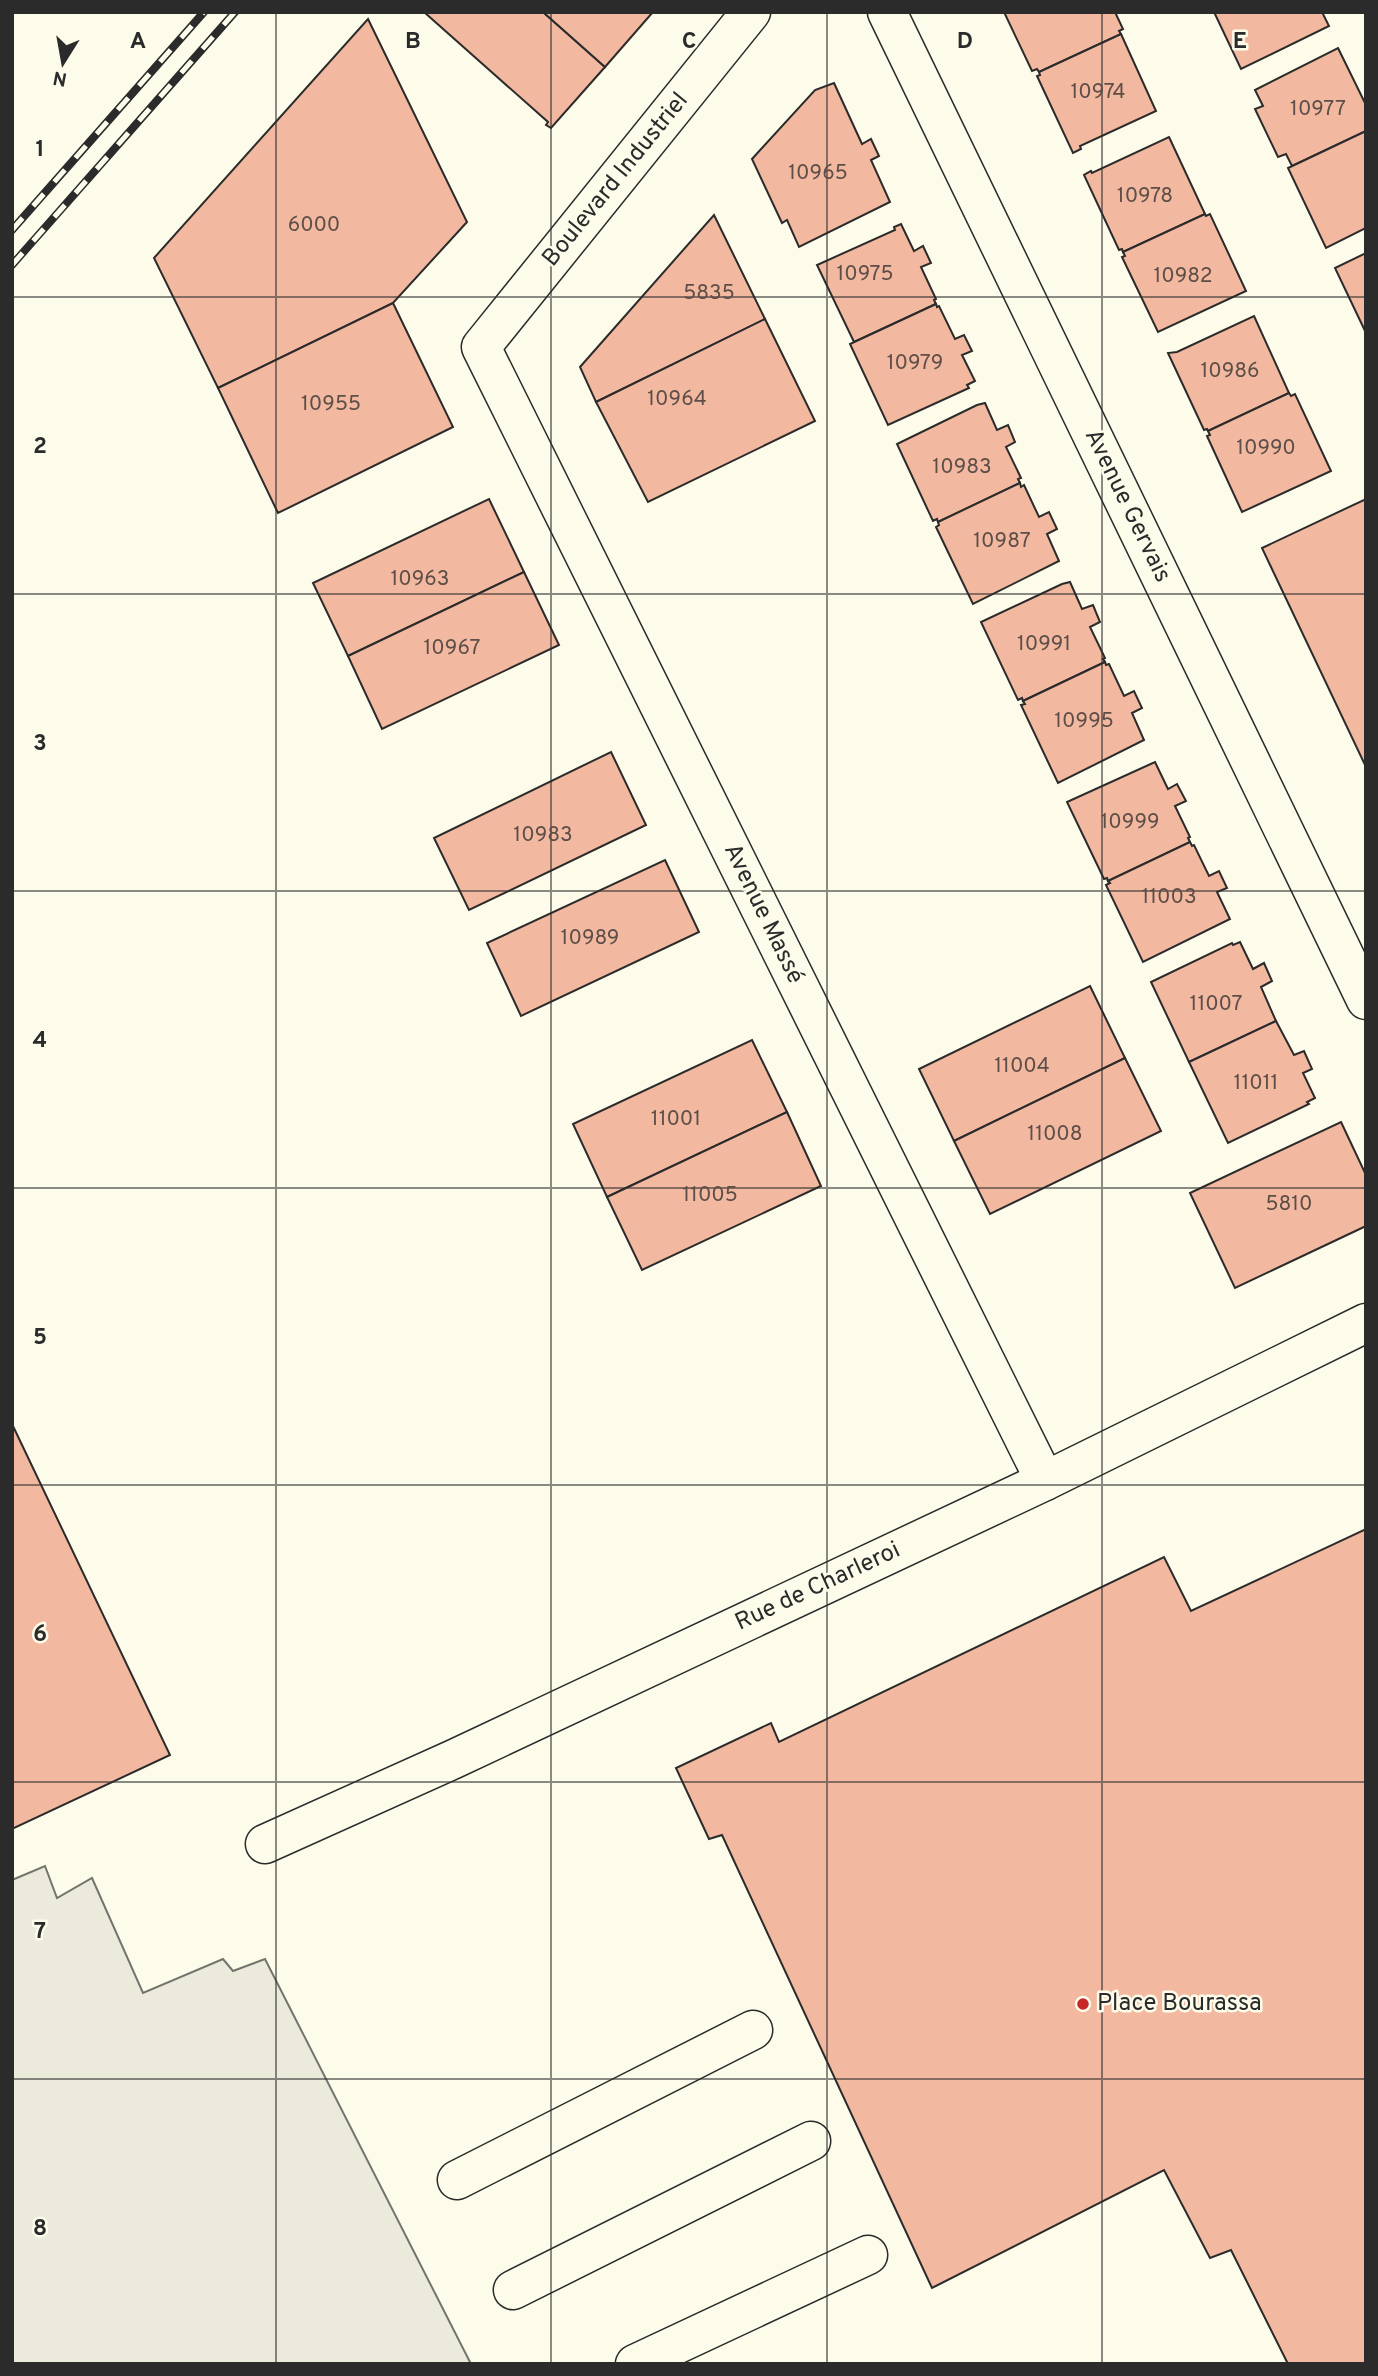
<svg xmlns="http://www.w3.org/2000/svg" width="1378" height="2376" viewBox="0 0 1378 2376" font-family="Overpass,sans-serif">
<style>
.parking{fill:#eceadb;stroke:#74746e;stroke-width:2}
.building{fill:#f2b8a0;stroke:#2b2b2b;stroke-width:2}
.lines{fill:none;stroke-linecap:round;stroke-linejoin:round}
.minor-casing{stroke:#2b2b2b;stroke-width:41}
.minor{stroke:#fdfbea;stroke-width:38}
.rail-casing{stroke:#2b2b2b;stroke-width:8}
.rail{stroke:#fdfbea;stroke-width:5;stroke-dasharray:16;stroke-linecap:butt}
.grid{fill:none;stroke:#2b2b2b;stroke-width:2;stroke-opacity:0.55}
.poi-dot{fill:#c62828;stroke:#fdfbea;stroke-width:2.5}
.labels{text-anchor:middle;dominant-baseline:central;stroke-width:5;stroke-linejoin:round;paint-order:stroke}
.number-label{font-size:21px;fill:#5d4e48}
.street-label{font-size:24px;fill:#2b2b2b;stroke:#fdfbea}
.poi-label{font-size:24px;fill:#2b2b2b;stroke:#fdfbea;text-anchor:start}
.grid-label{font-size:23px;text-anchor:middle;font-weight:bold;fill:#2b2b2b;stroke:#fdfbea;stroke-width:5;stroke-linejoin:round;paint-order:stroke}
</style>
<rect width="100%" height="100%" fill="#fdfbea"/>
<polygon class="parking" points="45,1866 57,1898 92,1878 143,1993 223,1959 233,1971 265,1959 471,2364 12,2364 12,1880"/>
<g class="building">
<polygon points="424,12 543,12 605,67 551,128 546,125 548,122"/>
<polygon points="543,12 653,12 605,67"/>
<polygon points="1004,12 1115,12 1123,29 1119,31 1121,34 1039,72 1037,69 1032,71"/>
<polygon points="1214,12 1322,12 1329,26 1241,69"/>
<polygon points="368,19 467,222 393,303 218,388 154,258"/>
<polygon points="1121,34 1156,111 1080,146 1081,149 1073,153 1037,76 1040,75 1039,72"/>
<polygon points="1338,48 1366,105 1366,131 1292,166 1286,154 1278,157 1255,109 1263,106 1255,90"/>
<polygon points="834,83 862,144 871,139 879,156 871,160 890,202 799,247 787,220 782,223 752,159 815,90"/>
<polygon points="1366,131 1366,228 1326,248 1288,168"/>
<polygon points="1169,137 1205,214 1123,252 1122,249 1119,250 1084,175 1091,171 1092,173"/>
<polygon points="1205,214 1206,216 1210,214 1246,291 1158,332 1122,257 1125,256 1123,252"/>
<polygon points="714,215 765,319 596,402 580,367"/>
<polygon points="901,224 914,251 923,246 931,263 921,267 936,299 934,300 936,304 854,342 817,265 895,230 894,227"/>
<polygon points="1366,253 1366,333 1335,268"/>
<polygon points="393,303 453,427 278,513 218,388"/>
<polygon points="936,304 937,307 939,306 955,339 964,335 972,351 962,355 975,381 967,385 969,388 888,425 850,344"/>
<polygon points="1254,316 1289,393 1208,431 1207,429 1204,430 1168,353 1177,352"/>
<polygon points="765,319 815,421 648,502 596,402"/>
<polygon points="1289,393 1291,396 1295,394 1331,471 1242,512 1207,436 1210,435 1208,431"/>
<polygon points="985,403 997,430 1008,425 1015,442 1006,447 1021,478 1018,479 1020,483 938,522 937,519 933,521 897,444 977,405"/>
<polygon points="1020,483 1021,487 1024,485 1039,517 1049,512 1057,529 1047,534 1059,561 973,604 936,527 939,525 938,522"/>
<polygon points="489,499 524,572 348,656 313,583"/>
<polygon points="1366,499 1366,767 1262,548"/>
<polygon points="524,572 559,645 382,729 348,656"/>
<polygon points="1070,582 1082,609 1093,605 1100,622 1090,627 1105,658 1103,659 1105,662 1023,701 1022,698 1018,700 981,622 1062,584"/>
<polygon points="1105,662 1106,665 1109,664 1124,696 1134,691 1142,708 1132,713 1144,740 1058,783 1021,705 1025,704 1023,701"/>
<polygon points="611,752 646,825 469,910 434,838"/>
<polygon points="1155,762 1168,789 1177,784 1186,801 1175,806 1190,837 1188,838 1190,842 1108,881 1107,878 1104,879 1067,802"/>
<polygon points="1190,842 1192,846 1194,845 1209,876 1219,871 1227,888 1217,892 1230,919 1143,962 1106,885 1110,883 1108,881"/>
<polygon points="665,860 699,932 521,1016 487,943"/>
<polygon points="1240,942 1253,969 1264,963 1272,981 1261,987 1276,1021 1189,1062 1151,982 1232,943 1233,945"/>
<polygon points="1090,986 1125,1058 954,1141 919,1069"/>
<polygon points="1276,1021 1294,1055 1304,1051 1312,1069 1303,1073 1315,1098 1307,1102 1309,1104 1228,1143 1189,1062"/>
<polygon points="752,1040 787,1112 607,1197 573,1124"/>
<polygon points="1125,1058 1161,1131 990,1214 954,1141"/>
<polygon points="787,1112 821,1186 642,1270 607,1197"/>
<polygon points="1341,1122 1366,1175 1366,1226 1235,1288 1190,1193"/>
<polygon points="12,1424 170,1755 12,1829"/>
<polygon points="1366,1529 1366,2364 1288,2364 1231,2250 1210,2258 1164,2170 932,2288 722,1835 709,1839 676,1768 771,1723 779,1742 1164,1557 1191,1611"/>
</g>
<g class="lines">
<g class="minor-casing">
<g id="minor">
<polyline points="751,12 481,347 1045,1481"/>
<polyline points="887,12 1366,1000"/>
<polyline points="265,1844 454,1759 1045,1481 1366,1323"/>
<polyline points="457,2180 753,2030"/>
<polyline points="513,2290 811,2141"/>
<polyline points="635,2364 868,2255"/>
</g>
</g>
<use href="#minor" class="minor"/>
<g class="rail-casing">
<g id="rail">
<polyline points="12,230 204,12"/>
<polyline points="12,265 235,12"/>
</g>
</g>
<use href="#rail" class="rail"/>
</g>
<path class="grid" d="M 276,12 L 276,2364M 551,12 L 551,2364M 827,12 L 827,2364M 1102,12 L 1102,2364M 12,297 L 1366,297M 12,594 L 1366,594M 12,891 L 1366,891M 12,1188 L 1366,1188M 12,1485 L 1366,1485M 12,1782 L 1366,1782M 12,2079 L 1366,2079"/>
<circle class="poi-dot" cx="1083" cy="2004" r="7"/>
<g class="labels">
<g class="number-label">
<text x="1098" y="92">10974</text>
<text x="1318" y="109">10977</text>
<text x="818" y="173">10965</text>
<text x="1145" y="196">10978</text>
<text x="314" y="225">6000</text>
<text x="865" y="274">10975</text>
<text x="1183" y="276">10982</text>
<text x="709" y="293">5835</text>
<text x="915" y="363">10979</text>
<text x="1230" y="371">10986</text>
<text x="677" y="399">10964</text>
<text x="331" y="404">10955</text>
<text x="1266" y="448">10990</text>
<text x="962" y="467">10983</text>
<text x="1002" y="541">10987</text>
<text x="420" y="579">10963</text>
<text x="1044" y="644">10991</text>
<text x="452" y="648">10967</text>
<text x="1084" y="721">10995</text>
<text x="1130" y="822">10999</text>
<text x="543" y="835">10983</text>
<text x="1169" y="897">11003</text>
<text x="590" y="938">10989</text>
<text x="1216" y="1004">11007</text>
<text x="1022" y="1066">11004</text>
<text x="1256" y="1083">11011</text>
<text x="676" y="1119">11001</text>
<text x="1055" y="1134">11008</text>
<text x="710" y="1195">11005</text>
<text x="1289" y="1204">5810</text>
</g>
<g class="street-label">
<text transform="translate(616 180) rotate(-51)">Boulevard Industriel</text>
<text transform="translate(1127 506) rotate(64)">Avenue Gervais</text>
<text transform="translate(763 914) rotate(64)">Avenue Massé</text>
<text transform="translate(818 1587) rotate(-25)">Rue de Charleroi</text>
</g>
<g class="poi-label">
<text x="1097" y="2004">Place Bourassa</text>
</g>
</g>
<g class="grid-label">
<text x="138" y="48">A</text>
<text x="413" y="48">B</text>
<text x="689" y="48">C</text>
<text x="965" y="48">D</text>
<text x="1240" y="48">E</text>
<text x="40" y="156">1</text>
<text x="40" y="453">2</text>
<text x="40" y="750">3</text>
<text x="40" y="1047">4</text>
<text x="40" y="1344">5</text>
<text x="40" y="1641">6</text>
<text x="40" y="1938">7</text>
<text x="40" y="2235">8</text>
</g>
<rect width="1378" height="2376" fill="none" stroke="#2b2b2b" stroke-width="28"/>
<g transform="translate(63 63) rotate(191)" stroke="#fdfbea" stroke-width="5" paint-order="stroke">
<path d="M0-5L12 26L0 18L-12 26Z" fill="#2b2b2b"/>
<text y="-10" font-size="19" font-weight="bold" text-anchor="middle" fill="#2b2b2b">N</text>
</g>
</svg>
